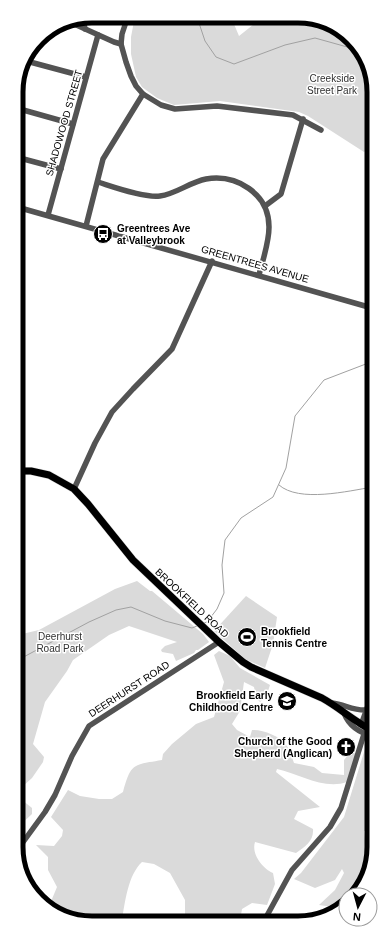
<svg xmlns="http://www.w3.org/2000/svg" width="390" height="939" viewBox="0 0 390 939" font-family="Helvetica,sans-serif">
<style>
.green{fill:#dadada}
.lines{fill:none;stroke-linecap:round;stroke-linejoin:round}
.stream{stroke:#a1a1a1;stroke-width:1}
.major-casing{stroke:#dbdbdb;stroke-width:8}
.minor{stroke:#535353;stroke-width:5.5}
.major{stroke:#000;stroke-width:7}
.labels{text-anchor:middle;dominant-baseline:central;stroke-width:3;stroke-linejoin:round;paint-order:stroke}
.park-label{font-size:10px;fill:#313131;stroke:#fff}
.street-label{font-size:10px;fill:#000;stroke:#fff}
.poi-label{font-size:10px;font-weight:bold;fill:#000;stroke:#fff;text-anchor:start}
.rim{fill:none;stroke:#000;stroke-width:5}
</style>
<rect width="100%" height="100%" fill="#fff"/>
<g class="green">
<polygon points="135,16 231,17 239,36 263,17 313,18 352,38 371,72 372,146 364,152 308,116 299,112 220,101 174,105 157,98 142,87 136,77 131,54 131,37"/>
<polygon points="137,581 150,591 152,591 203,634 209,642 198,650 196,650 194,653 176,661 173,654 162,652 161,650 165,646 177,642 129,626 109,635 73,660 67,671 45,702 33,744 44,757 43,762 32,778 22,787 21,793 22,800 32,808 32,814 18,827 18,635 39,630 115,589"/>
<polygon points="246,596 277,617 273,644 265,668 245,659 214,631"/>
<path d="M 219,651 L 230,656 L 240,668 L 270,685 L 266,697 L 260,702 L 256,698 L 254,687 L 244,682 L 240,711 L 232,724 L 237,730 L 250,737 L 252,730 C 262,729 280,736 286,745 C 290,749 292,757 294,763 L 314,767 L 322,773 L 344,775 L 344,760 L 352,750 L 356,755 L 347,782 C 324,790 299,774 277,769 L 276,772 L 320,807 L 298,811 L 294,819 L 313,829 C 314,841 305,847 296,853 L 255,842 C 251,854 263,869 273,873 L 275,884 L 267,905 L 252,903 L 242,909 L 240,921 L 188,921 L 185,918 L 185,900 L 170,873 L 154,864 L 142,862 C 128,875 125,902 122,920 L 123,921 L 77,922 L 46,906 L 52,899 L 57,887 L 48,870 L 48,857 L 36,845 L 54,846 L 62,836 L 63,830 L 51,817 L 68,790 L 80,796 L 99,799 L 112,799 L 123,792 C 131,762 134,765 162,760 L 163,754 L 172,744 L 196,724 L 214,717 L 224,682 L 214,655 Z"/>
<polygon points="368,739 374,741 374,832 364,831 366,851 372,857 356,895 346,895 346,903 334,910 333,907 319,905 335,890 344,873 342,869 335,880 315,888 294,879 301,873 344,817"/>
</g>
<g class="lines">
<g class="stream">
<polyline points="197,17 205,41 216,57 234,64 285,45 315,38 358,50"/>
<path d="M 279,485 C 299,503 348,491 373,487"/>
<polyline points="204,623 207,622 217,609 224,593 222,565 225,540 241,518 273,497 286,468 295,416 324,380 371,362"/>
<polyline points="18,660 89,622 116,610 131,607 165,621 192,628 197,626"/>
</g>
<g class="major-casing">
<path id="major" d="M 17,471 L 31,471 L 49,475 L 74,489 L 88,504 L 133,560 L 219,642 L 243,662 L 251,667 L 322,698 C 340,708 355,722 373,731"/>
</g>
<g class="minor">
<polyline points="128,16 122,34 121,44 126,62 131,76 136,86 143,94 161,105 175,109 217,106 293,115 321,130"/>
<polyline points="83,19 85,29"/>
<polyline points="72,23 114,42 121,44"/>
<polyline points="30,62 86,77"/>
<polyline points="16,108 73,124"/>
<polyline points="16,157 61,169"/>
<path d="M 98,182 C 114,187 144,198 160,196 C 176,194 190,182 206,179 C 236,174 269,193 269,227 C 269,243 263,259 259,275"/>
<polyline points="265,206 281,194 303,119"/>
<polyline points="17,207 372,308"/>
<polyline points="48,215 98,35"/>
<polyline points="86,226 103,159 143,94"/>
<polyline points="74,489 95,443 112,412 133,389 172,349 212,261"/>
<path d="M 332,703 C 345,704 352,711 367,710"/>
<path d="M 344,713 C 349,726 360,733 373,736"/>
<polyline points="361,725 373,692"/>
<polyline points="18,849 45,812 55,795 72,756 89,726 219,642"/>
<polyline points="264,921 292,870 330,827 341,808 364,734"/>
</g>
<use href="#major" class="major"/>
</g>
<defs>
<g id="bus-disc" transform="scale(1)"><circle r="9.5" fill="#000" stroke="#fff"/><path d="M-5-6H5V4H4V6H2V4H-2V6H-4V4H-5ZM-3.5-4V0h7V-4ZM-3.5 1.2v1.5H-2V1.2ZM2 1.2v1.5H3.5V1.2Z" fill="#fff"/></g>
<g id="stadium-disc" transform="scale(1)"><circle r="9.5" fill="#000" stroke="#fff"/><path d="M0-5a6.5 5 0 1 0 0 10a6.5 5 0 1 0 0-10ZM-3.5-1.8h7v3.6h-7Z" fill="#fff"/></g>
<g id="school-disc" transform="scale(1)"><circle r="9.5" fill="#000" stroke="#fff"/><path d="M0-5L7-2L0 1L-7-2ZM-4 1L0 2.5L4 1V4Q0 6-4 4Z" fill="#fff"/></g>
<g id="church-disc" transform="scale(1)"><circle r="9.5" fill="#000" stroke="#fff"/><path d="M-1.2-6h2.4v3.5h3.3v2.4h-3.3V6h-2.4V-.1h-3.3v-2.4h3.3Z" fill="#fff"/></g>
</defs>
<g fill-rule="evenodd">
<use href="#bus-disc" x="103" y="234"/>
<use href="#stadium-disc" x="247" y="637"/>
<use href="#school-disc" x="287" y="701"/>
<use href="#church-disc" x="346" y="747"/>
</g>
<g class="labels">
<g class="park-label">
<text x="332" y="78">Creekside<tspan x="332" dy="12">Street Park</tspan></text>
<text x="60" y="636">Deerhurst<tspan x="60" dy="12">Road Park</tspan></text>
</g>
<g class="street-label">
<text transform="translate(64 123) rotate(-74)">SHADOWOOD STREET</text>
<text transform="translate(255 264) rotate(16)">GREENTREES AVENUE</text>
<text transform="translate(192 603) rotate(43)">BROOKFIELD ROAD</text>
<text transform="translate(129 689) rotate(-33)">DEERHURST ROAD</text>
</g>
<g class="poi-label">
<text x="117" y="228">Greentrees Ave<tspan x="117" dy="12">at Valleybrook</tspan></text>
<text x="261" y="631">Brookfield<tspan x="261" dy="12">Tennis Centre</tspan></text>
<text x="273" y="695" text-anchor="end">Brookfield Early<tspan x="273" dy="12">Childhood Centre</tspan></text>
<text x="332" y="741" text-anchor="end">Church of the Good<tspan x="332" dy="12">Shepherd (Anglican)</tspan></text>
</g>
</g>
<path d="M0 0H390V939H0ZM92 23H298A69 69 0 0 1 367 92V847A69 69 0 0 1 298 916H92A69 69 0 0 1 23 847V92A69 69 0 0 1 92 23Z" fill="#fff" fill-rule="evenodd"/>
<path class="rim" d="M92 23H298A69 69 0 0 1 367 92V847A69 69 0 0 1 298 916H92A69 69 0 0 1 23 847V92A69 69 0 0 1 92 23Z"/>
<g transform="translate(358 907) rotate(186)"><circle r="19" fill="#ffffff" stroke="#999999"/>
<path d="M0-3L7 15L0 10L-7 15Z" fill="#000000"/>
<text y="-6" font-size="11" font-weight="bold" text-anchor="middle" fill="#000000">N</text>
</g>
</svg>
